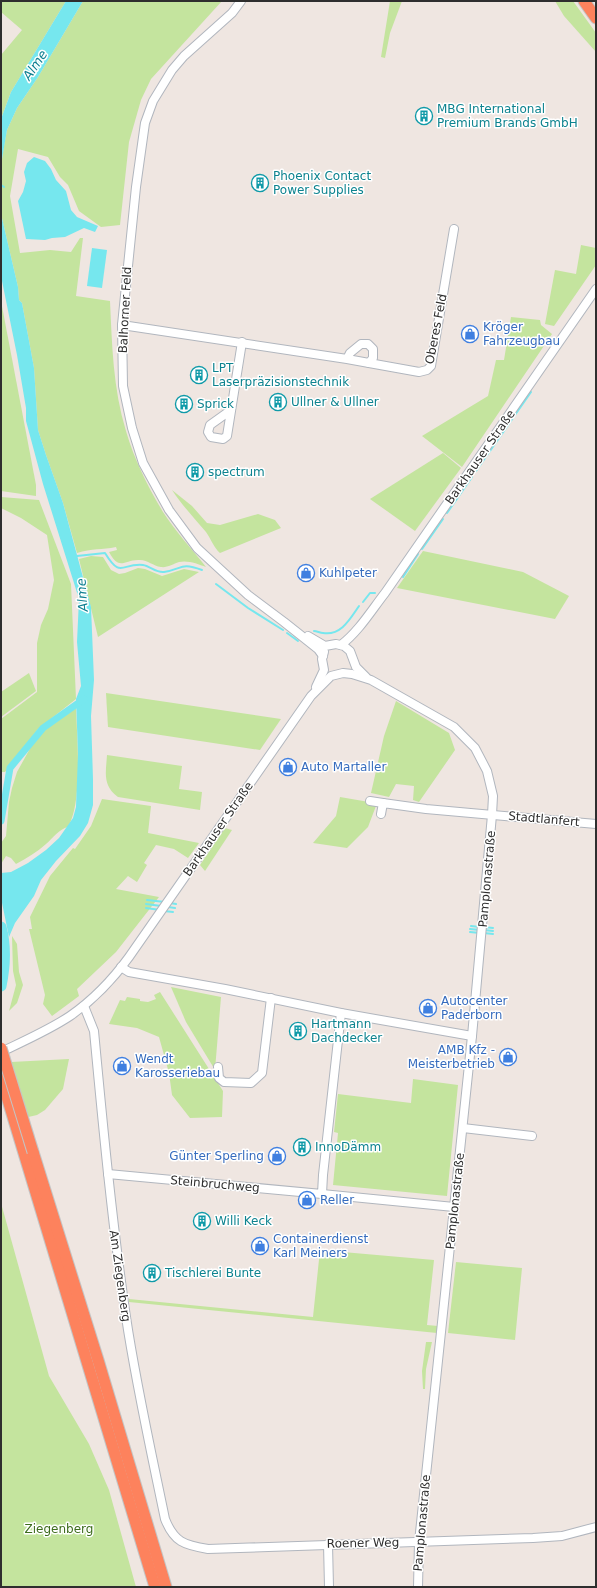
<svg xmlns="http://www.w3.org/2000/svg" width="597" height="1588" viewBox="0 0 597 1588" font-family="'DejaVu Sans',sans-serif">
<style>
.green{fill:#c4e49e}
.water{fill:#76e7ee}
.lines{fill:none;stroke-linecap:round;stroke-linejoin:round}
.stream{stroke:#76e7ee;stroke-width:2}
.canal{stroke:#76e7ee;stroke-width:7}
.river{stroke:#76e7ee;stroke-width:11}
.minor-casing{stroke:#b1b6be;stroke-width:10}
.highway-casing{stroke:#c4c4c4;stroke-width:13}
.minor{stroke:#fff;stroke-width:8}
.highway{stroke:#fd825d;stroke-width:11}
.highway-bridge-casing{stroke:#c4c4c4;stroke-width:13;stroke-linecap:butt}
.highway-bridge{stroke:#fd825d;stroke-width:11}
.labels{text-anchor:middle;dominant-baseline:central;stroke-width:3;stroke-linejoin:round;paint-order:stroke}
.culture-label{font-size:12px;fill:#0d838f;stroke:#fff;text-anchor:start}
.street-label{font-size:12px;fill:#2e2e2e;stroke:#fff}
.shop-label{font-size:12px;fill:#366cbe;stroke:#fff;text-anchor:start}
.park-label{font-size:12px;fill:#3d6c1c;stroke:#fff}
.water-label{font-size:13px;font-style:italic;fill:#0f8092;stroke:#fff}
</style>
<rect width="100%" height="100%" fill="#efe6e1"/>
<g class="green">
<polygon points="1,1 66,1 11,92 1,119 1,55 22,30 1,12"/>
<path d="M 83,1 L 222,1 L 151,79 L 141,100 L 129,142 L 120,225 L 101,227 L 79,211 L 68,185 L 60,177 L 48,157 L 18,149 L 10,196 L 20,253 L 50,250 L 71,252 L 80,238 L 83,238 L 76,296 L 110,301 C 112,344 113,389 126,431 C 134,459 148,487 163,512 C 175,531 192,549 206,567 C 198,564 188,560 179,562 C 173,564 167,568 161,567 C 153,566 148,560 140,560 C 124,559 120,572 109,552 L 117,550 L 116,547 C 102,550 92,548 77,553 L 63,503 L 46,455 L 38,430 L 34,368 L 22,303 L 19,300 L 18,287 L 1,214 L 1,165 L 4,146 L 7,130 L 17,108 L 38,77 Z"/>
<polygon points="390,1 402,1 390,33 385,58 381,57"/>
<polygon points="555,1 573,1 596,33 596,52 564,16"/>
<polygon points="581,245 596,248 596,265 554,326 545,324 555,270 576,274"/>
<polygon points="1,301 36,485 36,496 1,491"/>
<polygon points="511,317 540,320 541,325 552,334 462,467 422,436 488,396 496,360 504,360"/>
<polygon points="443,453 461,468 415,531 370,499"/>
<path d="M 172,490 L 192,506 L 207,523 L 220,525 L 258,514 L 275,520 L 281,528 L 220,553 C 214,548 211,539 206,532 C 194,518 182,505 172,490 Z"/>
<polygon points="1,497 39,500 71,584 76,699 38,729 5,772 1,772 1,719 37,692 37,643 41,625 48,609 54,580 47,535 21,518 1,508"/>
<polygon points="423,551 523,572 569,596 555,619 397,588"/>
<polygon points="91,556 103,557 111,570 119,574 125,573 138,568 145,569 162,576 184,569 199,572 98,637 79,559"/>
<polygon points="29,673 36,691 1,717 1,692"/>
<polygon points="106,693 281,719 260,750 108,727"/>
<polygon points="396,701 449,733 455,750 419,802 413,800 414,786 396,784 389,797 371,793 384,736"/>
<path d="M 76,708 C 77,739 83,801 68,827 C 59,829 53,838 46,844 C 37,852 27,858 16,864 L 11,858 L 6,856 L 1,864 L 1,843 L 6,836 L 9,802 L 12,788 L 17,772 L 32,745 L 45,730 Z"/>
<path d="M 107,755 L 182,766 L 179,789 L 202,792 L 200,810 L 118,797 C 102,785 106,772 107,755 Z"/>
<polygon points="340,797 369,802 368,805 376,806 368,827 347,848 313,843 336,816"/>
<polygon points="102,799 151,806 148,833 199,843 188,858 174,849 156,845 144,863 147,865 137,882 128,876 116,889 159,897 116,952 77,989 79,996 52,1016 43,1004 45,995 29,929 32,929 30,917 50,876 73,848 75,849 91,826"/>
<polygon points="225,828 232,830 205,871 200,865"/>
<polygon points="12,936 17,944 19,972 23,985 17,1003 9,1011 16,985 13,971"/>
<polygon points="171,987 221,997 215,1070 186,1022"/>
<polygon points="160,992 223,1091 222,1117 190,1118 172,1095 169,1073 159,1037 137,1028 109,1024 120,1000 125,1001 127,997 140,999 140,1001 148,1002 156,999 154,995"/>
<polygon points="69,1059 63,1089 45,1110 37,1115 11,1121 11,1062"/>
<polygon points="413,1079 458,1085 447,1196 333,1185 338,1133 334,1132 338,1094 411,1103"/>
<polygon points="1,1203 49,1376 89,1444 109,1490 136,1587 1,1587"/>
<polygon points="320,1250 434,1260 427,1325 438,1326 437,1333 129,1302 129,1299 313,1317"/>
<polygon points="456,1262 522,1268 515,1340 448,1333"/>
<polygon points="426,1342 432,1342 426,1369 425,1389 423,1389 422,1371"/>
</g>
<g class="water">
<polygon points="66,1 83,1 38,77 17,108 7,130 1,165 1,119 11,92"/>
<polygon points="34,157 45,161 51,169 56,180 66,191 71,210 77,217 98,226 95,232 84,228 65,237 52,238 45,240 26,239 18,201 23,192 26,181 24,172 27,163"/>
<polygon points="1,214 18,287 19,300 22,303 34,368 38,430 46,455 63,503 91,607 94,680 91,716 93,779 93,805 88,823 80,836 56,861 41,880 34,896 15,923 9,937 1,898 1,873 11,872 28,863 46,850 59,838 73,818 76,807 78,754 76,699 81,686 77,642 79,599 43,484 26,421 26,408 17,355 1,276"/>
<polygon points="92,248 107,250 102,288 87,286"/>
</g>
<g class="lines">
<g class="stream">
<polyline points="1,185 4,187"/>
<polyline points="476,471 531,392"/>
<polyline points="447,513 472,477"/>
<polyline points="422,549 443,519"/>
<path d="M 77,556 L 105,553 C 121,579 121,563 143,565 C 150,566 156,573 164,572 C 183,569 180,562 202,570"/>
<polyline points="403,577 418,554"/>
<polyline points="216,584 248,608 283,630"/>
<polyline points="363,602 370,593 375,593"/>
<path d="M 314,631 C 317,631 320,633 323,633 C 341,636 350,619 359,606"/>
<polyline points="287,633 298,641"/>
<polyline points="147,900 165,902"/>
<polyline points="170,903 176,904"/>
<polyline points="146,904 161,906"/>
<polyline points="168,907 175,908"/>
<polyline points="146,908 160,910"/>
<polyline points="164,911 173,912"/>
<polyline points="471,926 480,927"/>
<polyline points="484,927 493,928"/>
<polyline points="470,929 480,930"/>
<polyline points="484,930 493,931"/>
<polyline points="470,932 480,933"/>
<polyline points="484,933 493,934"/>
</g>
<polyline class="canal" points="1,821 10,768 43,728 84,699"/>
<path class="river" d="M 1,927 C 6,946 5,967 1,986"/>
<g class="minor-casing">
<g id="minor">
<polyline points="241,1 232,13 184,56 172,70 153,101 145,123 136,187 122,325 123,386 132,428 143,463 169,510 197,548 248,595 284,622 318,649 323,656"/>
<polyline points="122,325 347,359 350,353 361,344 368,344 373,349 373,358 369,363 347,359"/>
<polyline points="369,363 419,372 427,370 431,366 454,229"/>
<polyline points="231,410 210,425 208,432 211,437 223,439 227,436 242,342"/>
<polyline points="308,636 325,646 336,644 344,646 350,651 356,667 366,677"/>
<path d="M 341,645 C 359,631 371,611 385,593 L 596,289"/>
<polyline points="316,687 324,670 322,659 324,652"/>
<polyline points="370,801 383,803"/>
<polyline points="381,814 383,803 426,809 596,824"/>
<polyline points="121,967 129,972 225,989 341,1013 472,1036"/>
<path d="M 84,1006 L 94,1031 C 103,1127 112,1222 126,1317 C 136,1384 151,1451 165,1519 C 174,1542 184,1545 208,1549 L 533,1538 L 562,1536 L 596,1527"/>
<path d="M 1,1052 C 24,1041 49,1030 70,1016 C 93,1000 113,979 129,957 L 311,696 L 331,676 L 343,673 L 352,674 L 371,680 L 454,727 L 475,748 L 487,771 L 493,796 L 492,815 L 472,1036 L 419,1542 L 418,1587"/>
<polyline points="218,1067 219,1078 224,1082 251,1083 262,1073 271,998"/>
<polyline points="463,1128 532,1136"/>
<polyline points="108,1174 322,1194 323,1175 341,1013"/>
<polyline points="322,1194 454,1207"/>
<polyline points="328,1544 329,1587"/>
</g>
</g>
<g class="highway-casing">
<g id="highway">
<polyline points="584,1 596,18"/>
<polyline points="1,1077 155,1587"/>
<polyline points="33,1152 98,1360 166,1587"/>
</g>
</g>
<use href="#minor" class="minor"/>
<use href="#highway" class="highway"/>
<g class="highway-bridge-casing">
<polyline id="highway-bridge" points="1,1048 33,1152"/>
</g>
<use href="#highway-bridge" class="highway-bridge"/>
</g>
<defs>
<g id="building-ring" transform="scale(0.9)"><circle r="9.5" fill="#fff" stroke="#0f9aa8" stroke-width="1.5"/><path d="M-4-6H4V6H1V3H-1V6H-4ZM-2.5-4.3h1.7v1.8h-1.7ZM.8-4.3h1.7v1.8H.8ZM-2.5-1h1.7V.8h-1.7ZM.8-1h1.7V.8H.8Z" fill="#0f9aa8"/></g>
<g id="shop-ring" transform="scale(0.9)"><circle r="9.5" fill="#fff" stroke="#3f7fe0" stroke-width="1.5"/><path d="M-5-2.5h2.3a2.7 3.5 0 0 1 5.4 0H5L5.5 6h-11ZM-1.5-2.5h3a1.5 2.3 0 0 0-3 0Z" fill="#3f7fe0"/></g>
</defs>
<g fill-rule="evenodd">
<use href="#building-ring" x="424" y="116"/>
<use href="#building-ring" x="260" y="183"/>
<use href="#shop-ring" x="470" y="334"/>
<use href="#building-ring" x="199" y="375"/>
<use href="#building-ring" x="278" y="402"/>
<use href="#building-ring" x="184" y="404"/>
<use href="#building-ring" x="195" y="472"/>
<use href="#shop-ring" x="306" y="573"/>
<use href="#shop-ring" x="288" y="767"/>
<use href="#shop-ring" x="428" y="1008"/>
<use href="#building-ring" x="298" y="1031"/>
<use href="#shop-ring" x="508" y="1057"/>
<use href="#shop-ring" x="122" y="1066"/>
<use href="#building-ring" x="302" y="1147"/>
<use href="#shop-ring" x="277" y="1156"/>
<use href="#shop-ring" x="307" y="1200"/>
<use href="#building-ring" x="202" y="1221"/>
<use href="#shop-ring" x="260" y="1246"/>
<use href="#building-ring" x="152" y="1273"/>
</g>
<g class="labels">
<g class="culture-label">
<text x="437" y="109">MBG International<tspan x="437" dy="14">Premium Brands GmbH</tspan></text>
<text x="273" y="176">Phoenix Contact<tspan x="273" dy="14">Power Supplies</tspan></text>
<text x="212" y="368">LPT<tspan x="212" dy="14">Laserpräzisionstechnik</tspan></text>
<text x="291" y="402">Ullner &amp; Ullner</text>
<text x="197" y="404">Sprick</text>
<text x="208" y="472">spectrum</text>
<text x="311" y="1024">Hartmann<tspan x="311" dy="14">Dachdecker</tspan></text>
<text x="315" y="1147">InnoDämm</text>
<text x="215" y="1221">Willi Keck</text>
<text x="165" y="1273">Tischlerei Bunte</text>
</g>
<g class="street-label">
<text transform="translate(125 310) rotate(-87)">Balhorner Feld</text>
<text transform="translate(436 329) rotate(-79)">Oberes Feld</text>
<text transform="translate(480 457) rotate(-55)">Barkhauser Straße</text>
<text transform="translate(544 819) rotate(5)">Stadtlanfert</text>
<text transform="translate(218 829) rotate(-55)">Barkhauser Straße</text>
<text transform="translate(487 879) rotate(-85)">Pamplonastraße</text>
<text transform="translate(215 1184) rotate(5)">Steinbruchweg</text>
<text transform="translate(455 1201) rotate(-84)">Pamplonastraße</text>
<text transform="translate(120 1276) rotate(82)">Am Ziegenberg</text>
<text transform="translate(422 1523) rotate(-85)">Pamplonastraße</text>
<text transform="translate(363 1543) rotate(-1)">Roener Weg</text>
</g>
<g class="shop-label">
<text x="483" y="327">Kröger<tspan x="483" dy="14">Fahrzeugbau</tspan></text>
<text x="319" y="573">Kuhlpeter</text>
<text x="301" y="767">Auto Martaller</text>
<text x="441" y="1001">Autocenter<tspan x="441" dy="14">Paderborn</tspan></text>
<text x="495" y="1050" text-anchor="end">AMB Kfz -<tspan x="495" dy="14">Meisterbetrieb</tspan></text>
<text x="135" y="1059">Wendt<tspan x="135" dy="14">Karosseriebau</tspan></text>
<text x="264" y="1156" text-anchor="end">Günter Sperling</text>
<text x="320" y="1200">Reller</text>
<text x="273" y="1239">Containerdienst<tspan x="273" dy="14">Karl Meiners</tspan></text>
</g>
<g class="park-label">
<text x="59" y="1529">Ziegenberg</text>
</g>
<g class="water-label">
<text transform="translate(35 65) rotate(-56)">Alme</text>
<text transform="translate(82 595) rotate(-94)">Alme</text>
</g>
</g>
<rect width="597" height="1588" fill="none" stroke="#2e2e2e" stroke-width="4"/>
</svg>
